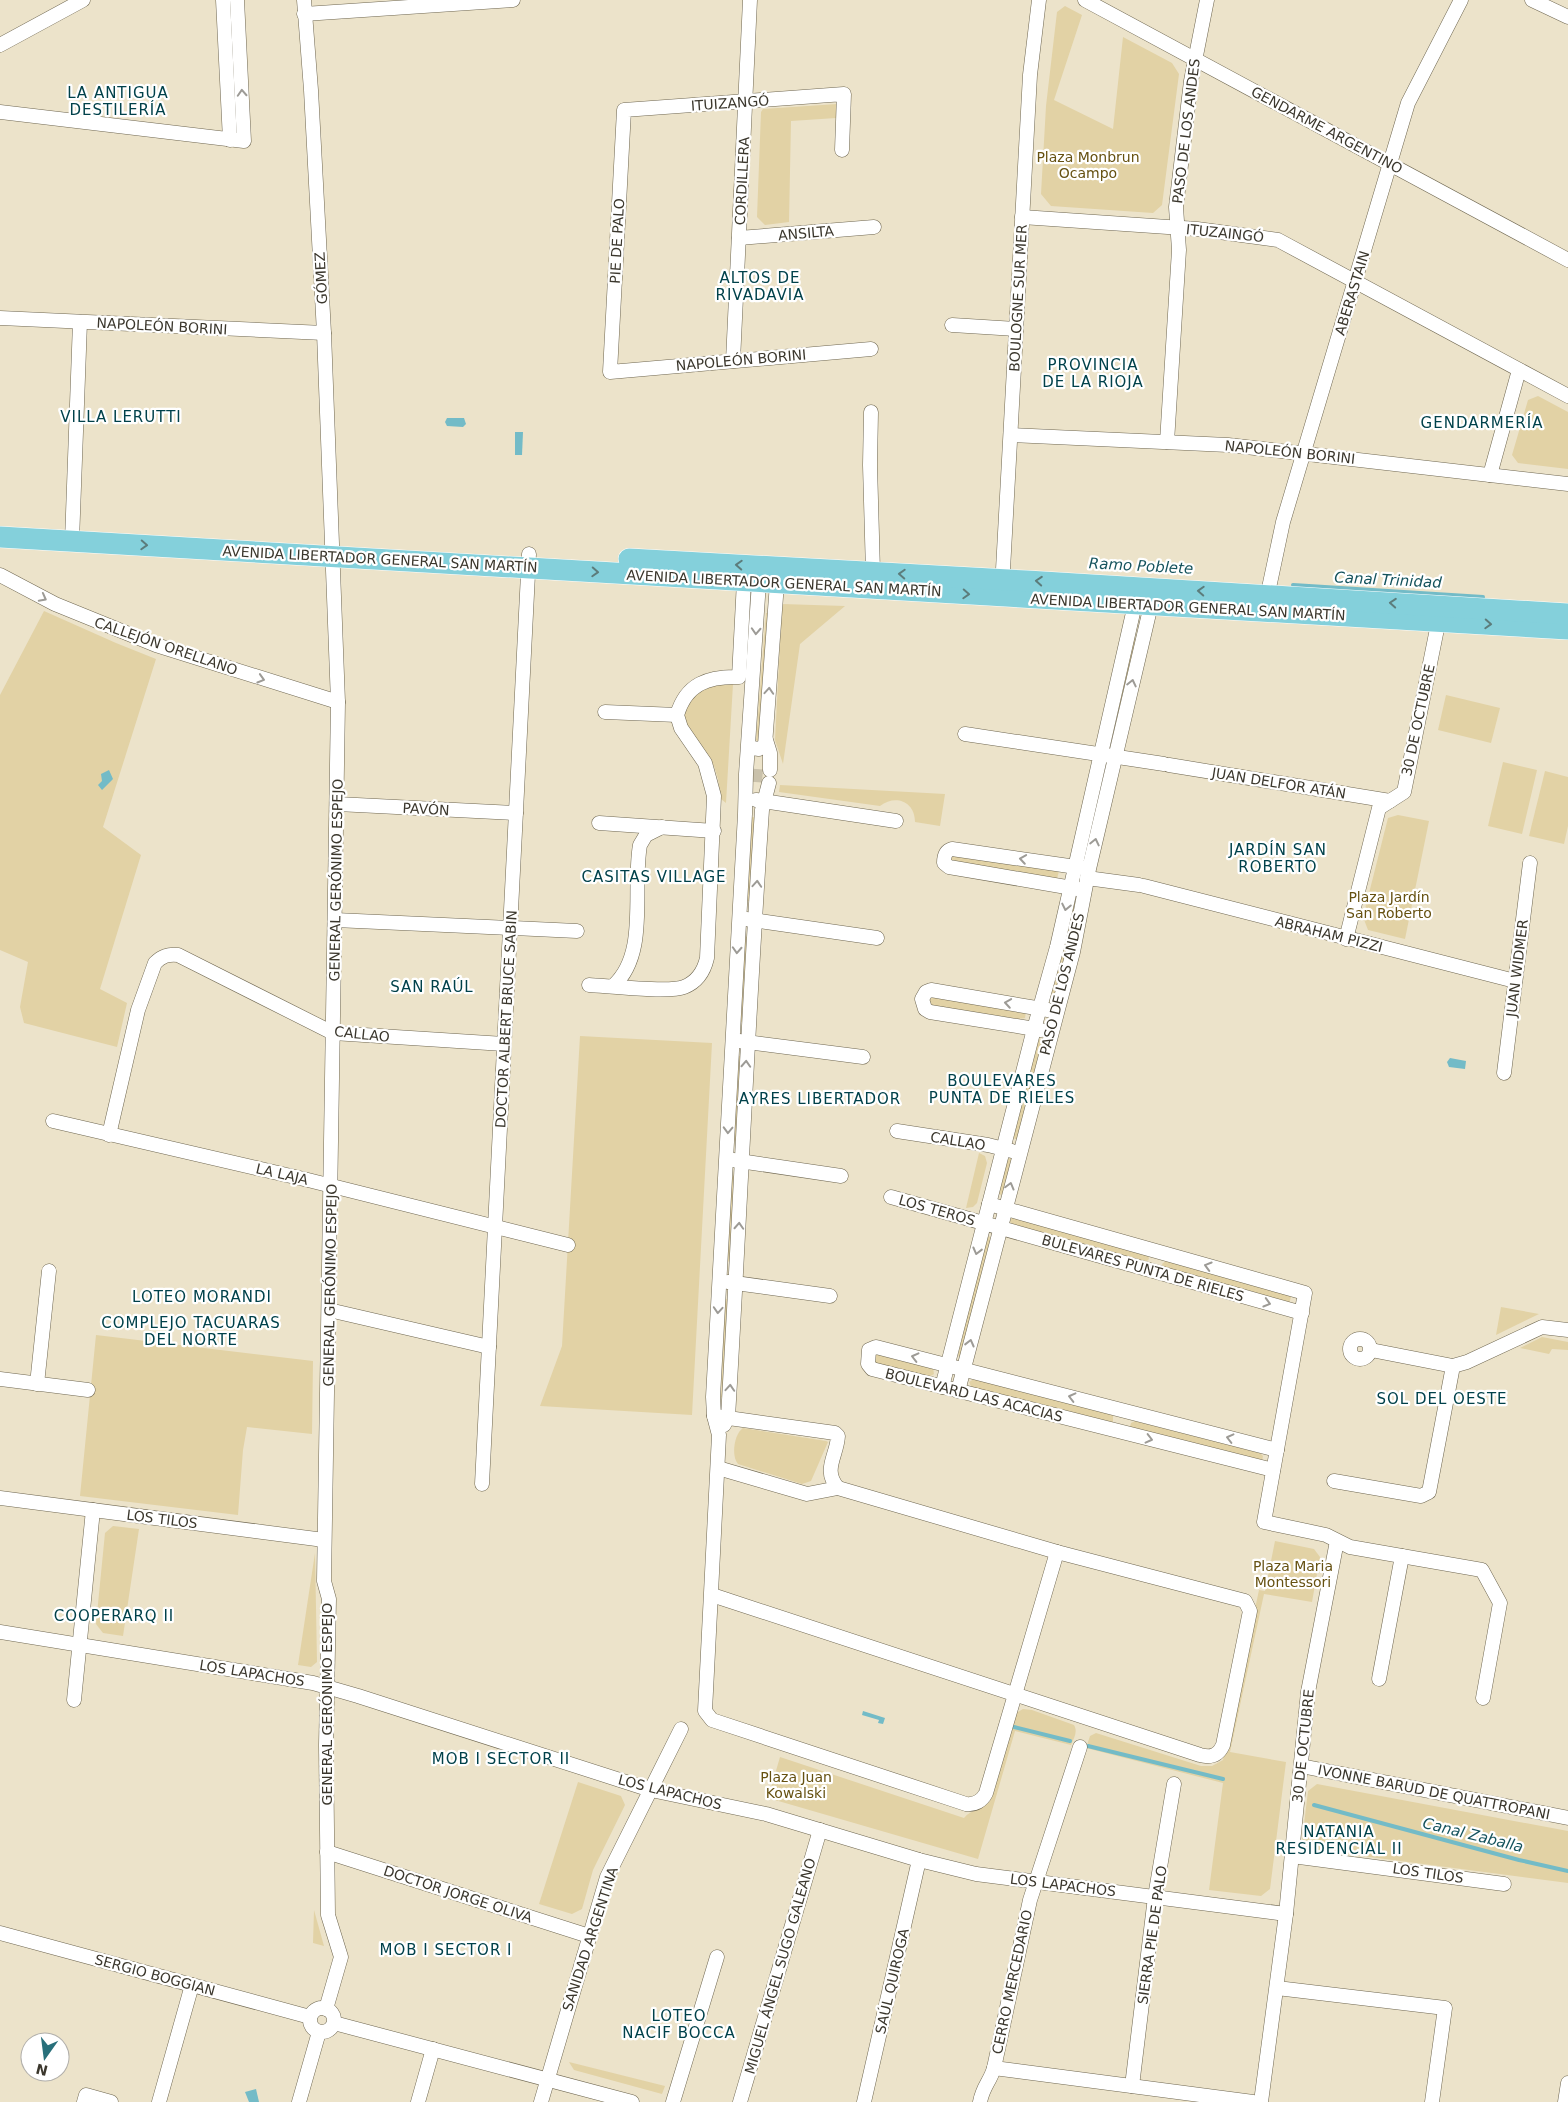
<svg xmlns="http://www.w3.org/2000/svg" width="1568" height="2102" viewBox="0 0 1568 2102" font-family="'DejaVu Sans',sans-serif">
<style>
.green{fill:#e2d2a5}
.water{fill:#73bbc7}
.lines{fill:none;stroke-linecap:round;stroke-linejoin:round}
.stream{stroke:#73bbc7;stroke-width:4}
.minor-tunnel{stroke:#c9c1ab;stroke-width:14;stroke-dasharray:14 7;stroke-linecap:butt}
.minor-casing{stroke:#6f6751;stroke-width:15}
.primary-casing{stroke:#fff;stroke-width:22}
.minor{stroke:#fff;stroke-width:14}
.primary{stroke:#84d0db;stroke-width:21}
.oneway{stroke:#9d9b96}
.oneway2{stroke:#5c7c7b}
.labels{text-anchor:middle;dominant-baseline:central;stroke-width:4.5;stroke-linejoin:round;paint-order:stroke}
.street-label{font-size:14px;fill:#3b372d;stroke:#fff}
.park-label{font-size:14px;fill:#665111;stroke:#fff}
.neighbourhood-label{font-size:15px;letter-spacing:1px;fill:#00414a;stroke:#fff}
.water-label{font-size:15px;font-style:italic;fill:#15535d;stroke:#fff}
</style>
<rect width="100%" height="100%" fill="#ece3ca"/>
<g class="green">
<polygon points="1065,6 1082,15 1054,100 1113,129 1123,37 1172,63 1179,74 1162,205 1153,213 1051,206 1041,194 1046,106 1057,12"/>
<polygon points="837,104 836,118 791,121 789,222 765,225 757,217 761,112 763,109"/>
<polygon points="1538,396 1568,412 1568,469 1518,463 1512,455 1528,400"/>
<polygon points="782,604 845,606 800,644 783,764 775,740"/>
<polygon points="44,611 116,643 156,659 103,827 141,855 100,989 127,1003 117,1047 24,1023 20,1007 28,962 0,950 0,695"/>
<polygon points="766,613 768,613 759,742 756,740"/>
<polygon points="1134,639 1137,639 1114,742 1111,742"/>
<polygon points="712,684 733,684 726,803 721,799 718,779 714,766 684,720 684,707 698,692"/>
<polygon points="1446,695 1500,708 1491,743 1438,730"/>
<polygon points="1503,762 1537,770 1522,834 1488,826"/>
<polygon points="1545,771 1568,777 1568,826 1564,844 1529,836"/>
<path d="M 780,785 L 945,794 L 940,826 L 915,822 C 915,801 895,794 880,806 L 779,792 Z"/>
<polygon points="1398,815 1429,821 1405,939 1368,930 1363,917 1388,818"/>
<polygon points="753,817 755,817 749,901 746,901 751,818"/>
<polygon points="949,855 1059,871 1057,879 952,863"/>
<polygon points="1075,898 1079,900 1055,998 1053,998 1050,996"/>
<polygon points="745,936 747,937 742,1022 739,1021"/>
<polygon points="931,996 1026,1012 1025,1018 1019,1019 930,1006 927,999"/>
<polygon points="580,1036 712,1043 692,1415 540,1406 562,1346"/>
<polygon points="1038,1039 1043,1039 1017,1139 1015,1139 1013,1136"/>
<polygon points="739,1056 741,1056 736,1141 734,1140"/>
<polygon points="979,1153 985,1156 987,1163 977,1203 973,1207 966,1208"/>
<polygon points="1011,1158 1012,1160 1003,1194 1001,1195 998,1193 1007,1159"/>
<polygon points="734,1175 730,1262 727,1261 732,1178"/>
<polygon points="1013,1216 1148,1255 1149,1259 1144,1264 1011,1224 1010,1221"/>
<polygon points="989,1236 991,1239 960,1357 958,1355 985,1240"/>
<polygon points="1167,1260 1289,1295 1291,1297 1289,1304 1163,1268 1162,1264"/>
<polygon points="728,1298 729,1300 724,1398 721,1397 725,1300"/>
<polygon points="1501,1307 1539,1314 1496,1335"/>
<polygon points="96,1335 313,1361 312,1434 247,1427 243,1450 238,1515 80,1496"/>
<polygon points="1542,1337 1568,1342 1568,1350 1552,1349 1549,1354 1520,1348"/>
<polygon points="875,1353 933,1368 934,1374 929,1377 873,1363"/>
<polygon points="974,1379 1113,1415 1113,1423 972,1389 969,1382"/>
<polygon points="1135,1421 1260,1453 1263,1456 1262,1461 1130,1427 1131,1423"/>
<path d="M 743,1428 L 826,1441 L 828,1442 L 811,1481 L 802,1484 L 738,1464 C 731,1456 734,1434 743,1428 Z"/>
<polygon points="113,1526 139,1529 123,1636 103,1633 96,1624 105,1533"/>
<polygon points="1275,1541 1314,1549 1320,1557 1312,1602 1264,1594 1230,1752 1286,1762 1270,1889 1261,1896 1209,1890 1223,1783 1086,1748 1090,1736 1096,1733 1201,1766 1212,1766 1223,1760 1259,1590 1265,1591"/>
<polygon points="315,1553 317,1662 311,1667 298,1665"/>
<path d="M 1023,1709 L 1032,1710 L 1074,1725 C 1078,1732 1074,1738 1071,1745 L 1015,1731 L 978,1859 L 768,1798 L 780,1757 L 964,1818 C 971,1809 983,1810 990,1801 L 1014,1714 Z"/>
<polygon points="578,1782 621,1796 625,1805 593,1870 582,1909 572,1914 539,1904"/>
<polygon points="1317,1784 1568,1831 1568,1883 1309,1849 1302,1841 1308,1791"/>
<polygon points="314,1910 324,1946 313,1943"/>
<polygon points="569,2062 665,2086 662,2094 574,2070"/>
</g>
<g class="water">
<polygon points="447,418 464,418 466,424 463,427 447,426 445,422"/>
<polygon points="515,432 523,432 522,455 515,455"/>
<polygon points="109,770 113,779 102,790 98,785 102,781 101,774"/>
<polygon points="1450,1058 1466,1061 1465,1069 1449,1067 1447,1062"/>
<polygon points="863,1711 885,1718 883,1724 878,1723 879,1720 862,1715"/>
<polygon points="256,2089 259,2102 249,2102 245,2092"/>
</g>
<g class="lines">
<g class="stream">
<polyline points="1293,585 1483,597"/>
<polyline points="1014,1727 1070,1741"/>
<polyline points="1088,1746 1223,1779"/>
<polyline points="1314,1805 1519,1860 1568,1871"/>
</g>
<polyline class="minor-tunnel" points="755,782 756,769"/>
<g class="minor-casing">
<g id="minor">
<polyline points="223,0 230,140"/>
<polyline points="304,0 311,90 324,333 338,702 324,1581 329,1599 326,1745 328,1915 341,1957 326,2009"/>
<polyline points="1085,0 1568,260"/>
<polyline points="1532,0 1568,17"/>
<polyline points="304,14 513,0"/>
<polyline points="0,45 83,0"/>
<polyline points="0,112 244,141 237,0"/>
<polyline points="842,150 844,94 624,110 610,372 871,349"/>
<polyline points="1022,217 1197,229 1278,240 1568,396"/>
<polyline points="739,238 874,227"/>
<polyline points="0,318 324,333"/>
<polyline points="952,325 1016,329"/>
<polyline points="733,361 750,0"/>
<polyline points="871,412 870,465 873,572"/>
<polyline points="1011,435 1228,445 1568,484"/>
<polyline points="1167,442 1179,250 1176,207 1191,81 1207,0"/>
<polyline points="1490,475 1519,370"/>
<polyline points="72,541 80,322"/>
<polyline points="0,575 55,604 156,645 338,702"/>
<path d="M 759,582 L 746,774 L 745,814 L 713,1397 L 714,1416 L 719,1435 L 705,1711 L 712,1720 L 966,1804 C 975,1805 982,1801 986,1793 L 1057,1552"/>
<polyline points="1002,588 1030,75 1039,0"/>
<polyline points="1266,602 1283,522 1408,103 1461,0"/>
<polyline points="605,712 677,715"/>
<polyline points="965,734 1164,764"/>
<polyline points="766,740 770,753 770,770"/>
<polyline points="752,748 759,749 765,745 777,583"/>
<polyline points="1169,765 1390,801"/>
<polyline points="756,800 896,821"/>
<polyline points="337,804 516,813"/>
<polyline points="599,823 714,831"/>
<polyline points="1087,878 1139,885"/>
<polyline points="1144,886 1515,981"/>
<path d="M 1078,889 L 949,867 L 944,863 C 944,856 945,851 952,849 L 1083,868"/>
<polyline points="746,919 877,938"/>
<polyline points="335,920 577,931"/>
<polyline points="1346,939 1379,808 1404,792 1440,614"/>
<path d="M 589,985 C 608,986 669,993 684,987 C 697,982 704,971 707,958 L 714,796 L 705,763 L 681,728 L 677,715 C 686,684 708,676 739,677 L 744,581"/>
<path d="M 613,986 C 649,954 632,890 640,845 L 646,835 L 662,827"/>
<polyline points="1041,1030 930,1012 925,1009 922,999 926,992 931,990 1048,1010"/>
<polyline points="739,1041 863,1057"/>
<polyline points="1504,1073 1530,863"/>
<polyline points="53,1121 308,1180 568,1245"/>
<polyline points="897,1131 988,1145 1012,1151"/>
<path d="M 109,1135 L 138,1010 L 155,963 C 162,956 168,954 178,955 L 333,1033 L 504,1044"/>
<polyline points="733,1160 841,1176"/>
<polyline points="891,1197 1302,1313"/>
<polyline points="989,1204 1305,1293 1264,1522 1326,1535 1350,1547 1482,1570 1500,1603 1483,1698"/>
<polyline points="728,1282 830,1296"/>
<polyline points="329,1310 489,1347"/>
<circle cx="1360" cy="1349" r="10"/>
<polyline points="1371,1350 1453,1366 1467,1362 1542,1327 1568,1330"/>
<polyline points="0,1379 88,1390"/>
<polyline points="37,1384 49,1271"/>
<polyline points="942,1387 1034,1029 1057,947 1135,604"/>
<polyline points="958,1391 1073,952 1089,869 1151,605"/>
<path d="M 724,1425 L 728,1417 C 740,1215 748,1013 762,810 L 769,783"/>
<polyline points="718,1468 807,1494 838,1488"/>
<polyline points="1273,1470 872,1369 868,1364 869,1350 876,1347 1277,1450"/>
<polyline points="1334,1481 1421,1496 1429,1492 1453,1366"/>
<polyline points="482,1484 529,554"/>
<polyline points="0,1498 324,1540"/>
<path d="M 712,1595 L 1200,1755 C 1211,1758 1218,1756 1223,1745 L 1250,1611 L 1245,1601 L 1057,1552 L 838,1488 C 822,1470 837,1456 838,1436 L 835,1433 L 714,1416"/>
<polyline points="0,1632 313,1683 358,1696 651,1790 766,1814 919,1860 976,1874 1286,1914"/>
<polyline points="1379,1679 1402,1556"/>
<polyline points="74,1700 93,1510"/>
<polyline points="1301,1766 1568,1818"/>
<polyline points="327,1852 589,1936"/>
<polyline points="1292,1856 1504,1884"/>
<polyline points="0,1933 310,2017"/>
<polyline points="1277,1988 1445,2008 1432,2102"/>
<circle cx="322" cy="2020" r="12"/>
<polyline points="334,2023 632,2102"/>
<polyline points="994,2068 1253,2102"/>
<polyline points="1132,2086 1155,1897 1174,1784"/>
<polyline points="84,2102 86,2095 111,2102"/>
<polyline points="159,2102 192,1985"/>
<polyline points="299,2102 319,2032"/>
<polyline points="418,2102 433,2049"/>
<polyline points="541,2102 607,1877 681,1729"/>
<polyline points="673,2102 717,1957"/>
<polyline points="740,2102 820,1830"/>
<polyline points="864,2102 919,1860"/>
<path d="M 980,2102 C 983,2086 990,2082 994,2068 L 1030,1900 L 1080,1747"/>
<polyline points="1261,2102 1286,1914 1308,1692 1337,1541"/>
<polyline points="1565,2102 1568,2083"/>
</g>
</g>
<g class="primary-casing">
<g id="primary">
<polyline points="0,537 1568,629"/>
<polyline points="629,559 1027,581 1568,614"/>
</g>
</g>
<use href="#minor" class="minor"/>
<use href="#primary" class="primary"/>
</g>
<defs><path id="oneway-chevron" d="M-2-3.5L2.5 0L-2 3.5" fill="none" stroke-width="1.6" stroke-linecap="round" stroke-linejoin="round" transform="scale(1.25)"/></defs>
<g class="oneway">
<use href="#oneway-chevron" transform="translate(242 93) rotate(-93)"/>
<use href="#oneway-chevron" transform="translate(43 598) rotate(28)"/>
<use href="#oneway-chevron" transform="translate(756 631) rotate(93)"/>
<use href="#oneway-chevron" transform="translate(261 679) rotate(17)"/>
<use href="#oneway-chevron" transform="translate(1132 683) rotate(-77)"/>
<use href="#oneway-chevron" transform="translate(769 691) rotate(-86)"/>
<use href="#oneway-chevron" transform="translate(1095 842) rotate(-77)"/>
<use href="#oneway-chevron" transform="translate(1023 859) rotate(-171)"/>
<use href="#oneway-chevron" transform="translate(757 884) rotate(-86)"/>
<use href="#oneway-chevron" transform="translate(1066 907) rotate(102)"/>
<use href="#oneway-chevron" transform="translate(737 950) rotate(93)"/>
<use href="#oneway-chevron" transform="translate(1008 1003) rotate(-171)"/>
<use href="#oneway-chevron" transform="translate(746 1064) rotate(-87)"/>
<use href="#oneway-chevron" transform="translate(728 1130) rotate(92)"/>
<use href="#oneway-chevron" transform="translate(1010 1186) rotate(-75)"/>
<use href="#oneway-chevron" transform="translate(739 1226) rotate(-87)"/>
<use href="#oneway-chevron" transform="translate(977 1251) rotate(104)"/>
<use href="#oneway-chevron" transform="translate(1208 1266) rotate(-164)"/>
<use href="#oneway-chevron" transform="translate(1267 1303) rotate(16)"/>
<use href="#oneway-chevron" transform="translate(718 1310) rotate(94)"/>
<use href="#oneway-chevron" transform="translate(970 1343) rotate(-76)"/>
<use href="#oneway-chevron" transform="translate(915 1357) rotate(-166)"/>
<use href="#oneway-chevron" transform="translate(730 1388) rotate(-86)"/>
<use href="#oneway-chevron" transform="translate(1072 1397) rotate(-166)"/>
<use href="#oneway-chevron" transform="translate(1230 1438) rotate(-166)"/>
<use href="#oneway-chevron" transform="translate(1149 1439) rotate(14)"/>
</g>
<g class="oneway2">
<use href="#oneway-chevron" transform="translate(144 545) rotate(3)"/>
<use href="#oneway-chevron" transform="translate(739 565) rotate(-177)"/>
<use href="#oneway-chevron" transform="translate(595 572) rotate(3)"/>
<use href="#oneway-chevron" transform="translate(902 574) rotate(-177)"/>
<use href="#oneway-chevron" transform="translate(1039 581) rotate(-176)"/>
<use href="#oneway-chevron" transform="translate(1201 591) rotate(-177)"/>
<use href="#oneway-chevron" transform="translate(966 594) rotate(3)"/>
<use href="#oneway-chevron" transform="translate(1393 603) rotate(-176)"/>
<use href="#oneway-chevron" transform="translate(1488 624) rotate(3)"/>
</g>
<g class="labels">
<g class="street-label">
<text transform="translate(730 103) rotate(-4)">ITUIZANGÓ</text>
<text transform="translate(1327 130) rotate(28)">GENDARME ARGENTINO</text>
<text transform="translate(1186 131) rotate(-83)">PASO DE LOS ANDES</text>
<text transform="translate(742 181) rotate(-87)">CORDILLERA</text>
<text transform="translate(806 233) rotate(-5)">ANSILTA</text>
<text transform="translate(1225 233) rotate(6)">ITUZAINGÓ</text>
<text transform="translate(617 241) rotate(-87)">PIE DE PALO</text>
<text transform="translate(321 278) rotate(-93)">GÓMEZ</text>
<text transform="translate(1352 293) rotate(-73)">ABERASTAIN</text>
<text transform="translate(1018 298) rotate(-87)">BOULOGNE SUR MER</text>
<text transform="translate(162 326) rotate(3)">NAPOLEÓN BORINI</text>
<text transform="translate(741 360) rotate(-5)">NAPOLEÓN BORINI</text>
<text transform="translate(1290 452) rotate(6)">NAPOLEÓN BORINI</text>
<text transform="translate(380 559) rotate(3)">AVENIDA LIBERTADOR GENERAL SAN MARTÍN</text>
<text transform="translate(784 583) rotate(3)">AVENIDA LIBERTADOR GENERAL SAN MARTÍN</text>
<text transform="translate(1188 607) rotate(3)">AVENIDA LIBERTADOR GENERAL SAN MARTÍN</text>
<text transform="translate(166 646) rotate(19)">CALLEJÓN ORELLANO</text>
<text transform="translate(1418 720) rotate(-78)">30 DE OCTUBRE</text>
<text transform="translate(1279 783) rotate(9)">JUAN DELFOR ATÁN</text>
<text transform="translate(426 809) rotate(3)">PAVÓN</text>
<text transform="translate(336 880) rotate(-89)">GENERAL GERÓNIMO ESPEJO</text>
<text transform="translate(1329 934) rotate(14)">ABRAHAM PIZZI</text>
<text transform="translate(1517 968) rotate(-83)">JUAN WIDMER</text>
<text transform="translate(1062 984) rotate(-76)">PASO DE LOS ANDES</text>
<text transform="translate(506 1019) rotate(-87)">DOCTOR ALBERT BRUCE SABIN</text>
<text transform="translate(362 1034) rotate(6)">CALLAO</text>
<text transform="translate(958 1141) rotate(9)">CALLAO</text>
<text transform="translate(282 1174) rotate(13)">LA LAJA</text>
<text transform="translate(937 1210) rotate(16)">LOS TEROS</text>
<text transform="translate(1143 1268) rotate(16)">BULEVARES PUNTA DE RIELES</text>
<text transform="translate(330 1285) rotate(-89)">GENERAL GERÓNIMO ESPEJO</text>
<text transform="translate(974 1395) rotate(14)">BOULEVARD LAS ACACIAS</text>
<text transform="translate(162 1519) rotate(7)">LOS TILOS</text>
<text transform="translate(252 1673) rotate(9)">LOS LAPACHOS</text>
<text transform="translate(327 1704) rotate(-90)">GENERAL GERÓNIMO ESPEJO</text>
<text transform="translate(1303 1746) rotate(-84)">30 DE OCTUBRE</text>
<text transform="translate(670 1792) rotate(14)">LOS LAPACHOS</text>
<text transform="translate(1434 1792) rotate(11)">IVONNE BARUD DE QUATTROPANI</text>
<text transform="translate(1428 1873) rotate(8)">LOS TILOS</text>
<text transform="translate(1063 1885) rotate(7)">LOS LAPACHOS</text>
<text transform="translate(458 1894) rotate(18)">DOCTOR JORGE OLIVA</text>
<text transform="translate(1152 1935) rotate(-82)">SIERRA PIE DE PALO</text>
<text transform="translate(590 1939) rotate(-72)">SANIDAD ARGENTINA</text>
<text transform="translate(780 1966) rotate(-74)">MIGUEL ÁNGEL SUGO GALEANO</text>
<text transform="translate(155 1975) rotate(15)">SERGIO BOGGIAN</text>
<text transform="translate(892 1981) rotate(-77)">SAÚL QUIROGA</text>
<text transform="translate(1012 1982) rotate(-78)">CERRO MERCEDARIO</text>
</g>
<g class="park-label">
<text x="1088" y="157">Plaza Monbrun<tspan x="1088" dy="16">Ocampo</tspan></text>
<text x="1389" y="897">Plaza Jardín<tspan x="1389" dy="16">San Roberto</tspan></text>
<text x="1293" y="1566">Plaza Maria<tspan x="1293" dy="16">Montessori</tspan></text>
<text x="796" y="1777">Plaza Juan<tspan x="796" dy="16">Kowalski</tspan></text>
</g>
<g class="neighbourhood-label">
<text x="118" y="93">LA ANTIGUA<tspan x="118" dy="17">DESTILERÍA</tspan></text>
<text x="760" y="278">ALTOS DE<tspan x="760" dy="17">RIVADAVIA</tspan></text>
<text x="1093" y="365">PROVINCIA<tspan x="1093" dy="17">DE LA RIOJA</tspan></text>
<text x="121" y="417">VILLA LERUTTI</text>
<text x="1482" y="423">GENDARMERÍA</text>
<text x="1278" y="850">JARDÍN SAN<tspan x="1278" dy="17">ROBERTO</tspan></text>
<text x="654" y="877">CASITAS VILLAGE</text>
<text x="432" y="987">SAN RAÚL</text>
<text x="1002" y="1081">BOULEVARES<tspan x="1002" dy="17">PUNTA DE RIELES</tspan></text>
<text x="820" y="1099">AYRES LIBERTADOR</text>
<text x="202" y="1297">LOTEO MORANDI</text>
<text x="191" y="1323">COMPLEJO TACUARAS<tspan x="191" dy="17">DEL NORTE</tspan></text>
<text x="1442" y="1399">SOL DEL OESTE</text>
<text x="114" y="1616">COOPERARQ II</text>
<text x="501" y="1759">MOB I SECTOR II</text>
<text x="1339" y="1832">NATANIA<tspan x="1339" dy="17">RESIDENCIAL II</tspan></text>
<text x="446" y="1950">MOB I SECTOR I</text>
<text x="679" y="2016">LOTEO<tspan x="679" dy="17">NACIF BOCCA</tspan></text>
</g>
<g class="water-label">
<text transform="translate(1141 566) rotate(3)">Ramo Poblete</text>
<text transform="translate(1388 580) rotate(3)">Canal Trinidad</text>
<text transform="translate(1473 1835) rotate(14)">Canal Zaballa</text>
</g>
</g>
<g transform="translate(45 2057) rotate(194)"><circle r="24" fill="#ffffff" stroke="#b1afab"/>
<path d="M0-4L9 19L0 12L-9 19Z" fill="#28707b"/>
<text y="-8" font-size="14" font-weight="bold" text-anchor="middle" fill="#3b372d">N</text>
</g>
</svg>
